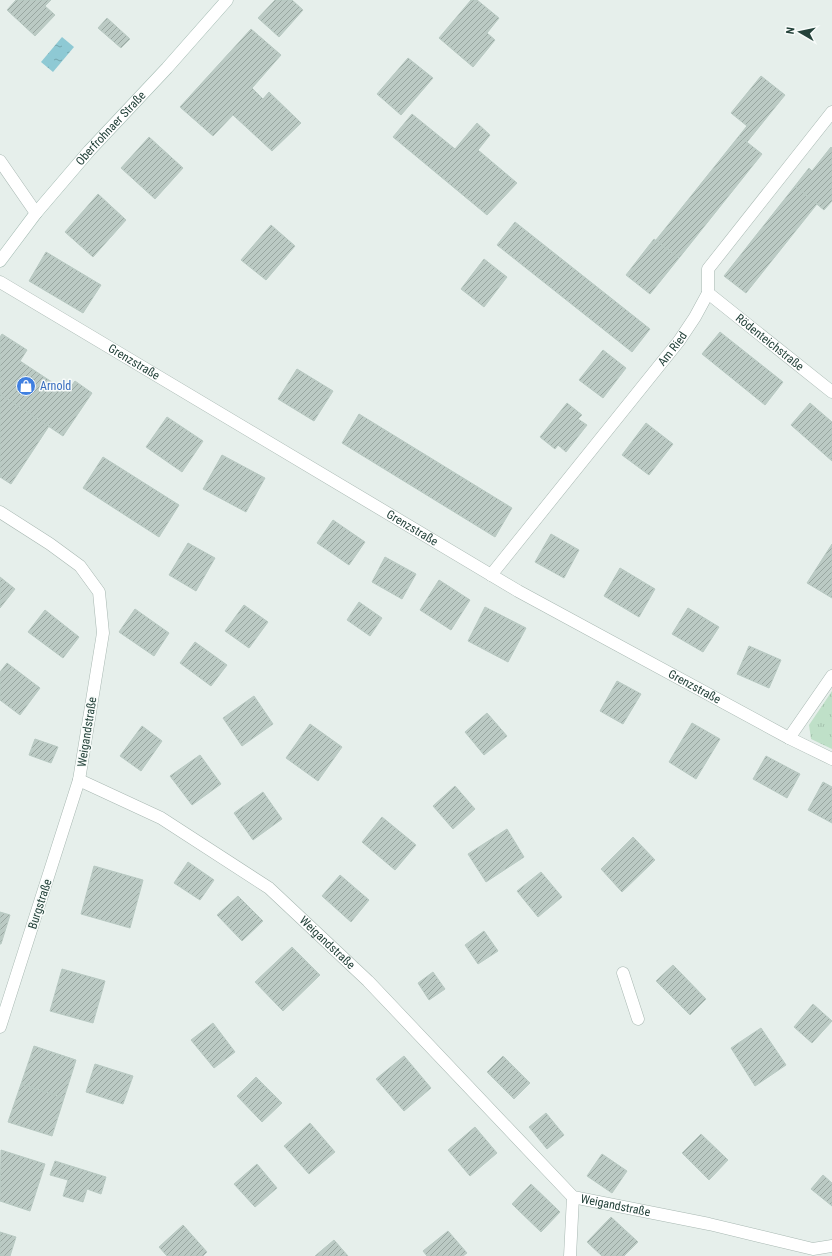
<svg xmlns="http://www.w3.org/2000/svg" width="832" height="1256" viewBox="0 0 832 1256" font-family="'Roboto Condensed',sans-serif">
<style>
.grass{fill:url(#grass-tufts)}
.water{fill:url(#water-ripples)}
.building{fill:url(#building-hatch);stroke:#b8c9c2}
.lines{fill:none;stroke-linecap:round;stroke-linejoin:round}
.service-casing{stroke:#a8b8b2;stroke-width:13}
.minor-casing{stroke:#a8b8b2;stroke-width:13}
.secondary-casing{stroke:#a4bbb3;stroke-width:13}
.service{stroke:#fff;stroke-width:12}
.minor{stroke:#fff;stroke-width:12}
.secondary{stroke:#fff;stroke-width:12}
.labels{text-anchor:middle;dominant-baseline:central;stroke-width:3;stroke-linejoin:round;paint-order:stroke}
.street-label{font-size:12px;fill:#24423a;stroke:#f7fbf9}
.shop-label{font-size:12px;fill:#366cbe;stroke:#f7fbf9;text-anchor:start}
</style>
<defs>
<pattern id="grass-tufts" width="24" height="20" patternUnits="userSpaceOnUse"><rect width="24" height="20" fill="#bfe0c8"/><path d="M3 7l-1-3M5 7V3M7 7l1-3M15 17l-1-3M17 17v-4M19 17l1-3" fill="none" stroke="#a4c1ad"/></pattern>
<pattern id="water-ripples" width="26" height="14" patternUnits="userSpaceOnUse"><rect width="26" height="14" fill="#8ec9d4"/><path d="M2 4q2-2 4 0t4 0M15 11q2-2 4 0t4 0" fill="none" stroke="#74a5ad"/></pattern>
<pattern id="building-hatch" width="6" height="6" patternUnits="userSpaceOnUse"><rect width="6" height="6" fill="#bbcac4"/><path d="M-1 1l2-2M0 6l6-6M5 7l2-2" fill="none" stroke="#98a6a0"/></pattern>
</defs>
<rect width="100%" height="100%" fill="#e6efeb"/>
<polygon class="grass" points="832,691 832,749 811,739 809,725"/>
<polygon class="water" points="62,37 74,47 53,72 41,62"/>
<g class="building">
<polygon points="16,0 51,0 45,6 55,15 35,36 7,10"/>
<polygon points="275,0 292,0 303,10 279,37 258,18"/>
<polygon points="471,0 477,0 499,18 487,33 495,40 473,67 439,38"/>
<polygon points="107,18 130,39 121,48 98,28"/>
<polygon points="251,29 281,55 252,88 263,99 269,92 301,123 272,151 233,115 213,136 180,107"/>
<polygon points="408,58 433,78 401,115 377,94"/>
<polygon points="761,76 785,95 747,142 739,136 747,126 731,113"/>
<polygon points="412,114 455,149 477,123 490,135 478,150 517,183 487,215 393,137"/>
<polygon points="739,136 762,154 679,258 656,240"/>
<polygon points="149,137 183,168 155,199 121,168"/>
<polygon points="831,147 832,148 832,201 824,210 795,186 809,168 812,171"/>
<polygon points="795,186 817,204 746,293 724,276"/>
<polygon points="98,194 126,220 93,257 65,232"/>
<polygon points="515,222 650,329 632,352 497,245"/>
<polygon points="271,225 295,246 266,280 241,260"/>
<polygon points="654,239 679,258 650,294 626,275"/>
<polygon points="46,252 101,285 83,313 29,281"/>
<polygon points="484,259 507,277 484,307 461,289"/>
<polygon points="720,332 783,382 765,405 702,354"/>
<polygon points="2,334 27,350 20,361 67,392 75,381 92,393 63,436 0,394 0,384 1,382 0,381 0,337"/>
<polygon points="603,350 626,368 603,398 579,380"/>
<polygon points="297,369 333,391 314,421 278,399"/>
<polygon points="0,394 49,426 11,484 0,477"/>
<polygon points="567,403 582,415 578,419 587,425 566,452 558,445 555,449 540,437"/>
<polygon points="810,403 832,422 832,461 791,425"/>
<polygon points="359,414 512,508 495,537 342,443"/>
<polygon points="167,417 203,441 182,472 146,447"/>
<polygon points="646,423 673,444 649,475 622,455"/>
<polygon points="222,455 265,478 246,512 203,489"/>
<polygon points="103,457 179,505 159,537 83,488"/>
<polygon points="333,520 365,542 349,565 317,543"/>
<polygon points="551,534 579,550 564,578 535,562"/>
<polygon points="188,543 215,558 196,591 169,575"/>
<polygon points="832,544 832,598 807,583"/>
<polygon points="385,557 416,574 402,599 372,582"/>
<polygon points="620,568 655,589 639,617 604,596"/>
<polygon points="0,577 15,589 0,608"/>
<polygon points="439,580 470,600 451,630 420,610"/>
<polygon points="359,602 382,618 370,636 347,620"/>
<polygon points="244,605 268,622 249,648 225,631"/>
<polygon points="485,607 526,628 508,662 468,641"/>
<polygon points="688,608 719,627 703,652 672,634"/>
<polygon points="135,609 169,633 154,656 119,632"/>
<polygon points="45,610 79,637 63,658 28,632"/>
<polygon points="195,642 227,665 211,686 180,663"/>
<polygon points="749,646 781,660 769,688 737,674"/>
<polygon points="7,663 40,688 20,715 0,700 0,672"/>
<polygon points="617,681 641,694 623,724 600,711"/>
<polygon points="254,696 273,724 242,746 223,718"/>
<polygon points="487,713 507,736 484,755 465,732"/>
<polygon points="692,723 720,739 696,779 669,762"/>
<polygon points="310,724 342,747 318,781 286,758"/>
<polygon points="142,726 162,741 141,771 120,756"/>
<polygon points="35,739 58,747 51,763 29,755"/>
<polygon points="200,755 221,784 192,805 170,776"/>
<polygon points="766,756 800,774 787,798 753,779"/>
<polygon points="823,782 832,787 832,823 808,810"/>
<polygon points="455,786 475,809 453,829 433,806"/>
<polygon points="263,792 282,819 253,840 234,813"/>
<polygon points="382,817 416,845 395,870 362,842"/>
<polygon points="507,829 524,857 486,882 468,854"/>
<polygon points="633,837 655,860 622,892 601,869"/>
<polygon points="188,862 214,880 200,900 174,883"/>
<polygon points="94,866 143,880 130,928 81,914"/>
<polygon points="541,872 562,897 538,917 517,891"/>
<polygon points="340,875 369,900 351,922 322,896"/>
<polygon points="238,896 263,921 242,941 217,915"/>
<polygon points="0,912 10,915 1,944 0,944"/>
<polygon points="484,931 498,951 478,964 465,945"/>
<polygon points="292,947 320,975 283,1011 255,982"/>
<polygon points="673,965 706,999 690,1015 656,981"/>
<polygon points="62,969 105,981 93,1023 50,1011"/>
<polygon points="433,972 445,989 429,1000 418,983"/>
<polygon points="813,1004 832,1021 812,1043 794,1027"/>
<polygon points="213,1023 235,1052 214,1068 191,1040"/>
<polygon points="761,1028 786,1065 755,1086 731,1048"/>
<polygon points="34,1046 76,1060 64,1098 21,1084"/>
<polygon points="404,1056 431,1088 404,1111 376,1079"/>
<polygon points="503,1056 530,1083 514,1099 487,1072"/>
<polygon points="95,1064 133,1076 123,1104 86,1092"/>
<polygon points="256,1077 282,1103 262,1122 237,1096"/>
<polygon points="21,1084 64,1098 52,1136 8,1122"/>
<polygon points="546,1113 564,1135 547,1149 529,1127"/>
<polygon points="310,1123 335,1152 309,1174 284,1146"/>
<polygon points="475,1127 497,1153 470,1176 448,1150"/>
<polygon points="701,1134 728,1160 709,1180 682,1153"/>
<polygon points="1,1150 45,1164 30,1211 0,1201"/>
<polygon points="602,1154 627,1171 612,1193 587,1176"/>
<polygon points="55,1161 106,1177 101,1194 87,1189 83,1202 63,1196 68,1180 50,1175"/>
<polygon points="257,1164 277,1188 255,1207 234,1184"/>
<polygon points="823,1175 832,1183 832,1206 811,1189"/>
<polygon points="531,1184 560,1212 541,1232 512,1204"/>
<polygon points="611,1217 638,1242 624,1256 602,1256 587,1242"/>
<polygon points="183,1225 207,1252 203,1256 167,1256 159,1247"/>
<polygon points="448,1231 467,1253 463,1256 427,1256 423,1251"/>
<polygon points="0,1232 16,1237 10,1256 0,1256"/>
<polygon points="334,1240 348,1256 315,1256"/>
</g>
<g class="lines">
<g class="service-casing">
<polyline id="service" points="623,973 638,1019"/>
</g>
<g class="minor-casing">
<g id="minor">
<polyline points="0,161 36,213"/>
<path id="s1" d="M 0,282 L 518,591 L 789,738 L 832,759"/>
<path id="s2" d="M 708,293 L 832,392"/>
<polyline points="0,512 50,544 80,566 99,592 103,633 79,780 0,1027"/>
<path id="s3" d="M 491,575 L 679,341 L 695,317 L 708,293 L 708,269 L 832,112"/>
<polyline points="789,738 832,676"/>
<path id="s4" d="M 79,780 L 161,818 L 269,888 L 368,981 L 573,1197 L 709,1224 L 813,1249 L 832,1246"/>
<polyline points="570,1256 573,1197"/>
</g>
</g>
<g class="secondary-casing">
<g id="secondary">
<path id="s5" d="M 0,261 L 36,213 L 89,151 L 167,68 L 227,0"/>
</g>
</g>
<use href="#service" class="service"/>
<use href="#minor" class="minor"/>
<use href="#secondary" class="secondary"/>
</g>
<defs>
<g id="shop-disc" transform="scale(1)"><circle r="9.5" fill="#3f7fe0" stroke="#f7fbf9"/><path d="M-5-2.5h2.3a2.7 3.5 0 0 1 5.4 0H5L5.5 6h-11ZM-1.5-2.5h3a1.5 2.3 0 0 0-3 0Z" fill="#fff"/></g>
</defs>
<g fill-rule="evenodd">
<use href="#shop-disc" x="26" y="386"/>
</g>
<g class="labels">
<g class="street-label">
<text stroke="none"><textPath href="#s5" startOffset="173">Oberfrohnaer Straße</textPath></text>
<text stroke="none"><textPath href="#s2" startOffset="79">Rödenteichstraße</textPath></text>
<text stroke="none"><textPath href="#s3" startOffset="290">Am Ried</textPath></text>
<text stroke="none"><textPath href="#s1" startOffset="156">Grenzstraße</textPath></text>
<text stroke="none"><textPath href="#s1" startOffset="480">Grenzstraße</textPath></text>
<text stroke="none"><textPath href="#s1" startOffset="804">Grenzstraße</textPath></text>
<text transform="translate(87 732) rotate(-81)">Weigandstraße</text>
<text transform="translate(40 904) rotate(-72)">Burgstraße</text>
<text stroke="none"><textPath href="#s4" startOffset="299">Weigandstraße</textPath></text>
<text stroke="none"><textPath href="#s4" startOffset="696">Weigandstraße</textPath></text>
</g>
<g class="shop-label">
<text x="40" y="386">Arnold</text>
</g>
</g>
<g transform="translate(800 32) rotate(279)" stroke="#f7fbf9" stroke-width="3" paint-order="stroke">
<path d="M0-3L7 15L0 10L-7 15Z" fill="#24423a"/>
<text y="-6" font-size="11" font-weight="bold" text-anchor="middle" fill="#24423a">N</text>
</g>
</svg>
